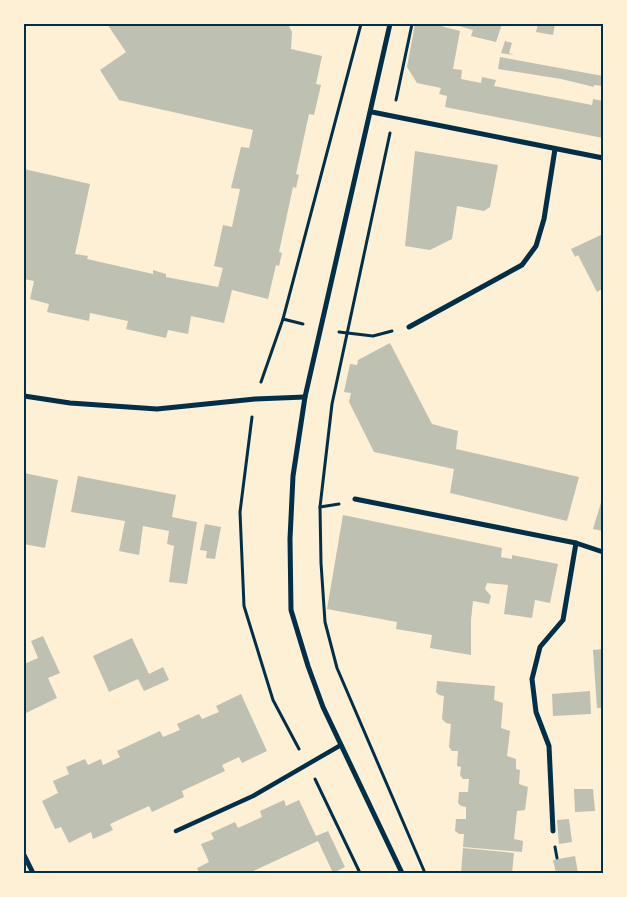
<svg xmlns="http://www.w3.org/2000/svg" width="627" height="897" viewBox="0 0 627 897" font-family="Overpass,sans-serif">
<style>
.building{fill:#bec0b2}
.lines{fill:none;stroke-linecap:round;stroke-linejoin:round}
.path{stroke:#003049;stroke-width:3}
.pedestrian{stroke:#003049;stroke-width:4.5}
.minor{stroke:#003049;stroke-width:5}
.neatline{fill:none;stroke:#003049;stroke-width:2}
</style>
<rect width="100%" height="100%" fill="#fdf0d5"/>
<g class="building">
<polygon points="107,24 288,24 292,32 291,49 322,56 316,84 321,85 314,115 309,114 296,174 299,175 296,188 293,187 279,252 282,253 279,266 276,265 268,299 232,290 224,323 191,316 188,334 168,330 166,338 126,329 128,321 90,313 89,321 47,312 49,304 30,299 34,281 24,279 24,169 90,184 75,254 88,256 87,259 153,274 153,270 166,274 166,277 218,287 223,268 214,266 223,225 232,227 240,189 231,188 241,147 249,148 253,130 119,100 100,70 126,52"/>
<polygon points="415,24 433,24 460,31 453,69 462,70 461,79 481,83 482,77 496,80 494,86 592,105 593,99 603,101 603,138 445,107 447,96 439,94 441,88 417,83 407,67"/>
<polygon points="452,24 502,24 496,42 471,36 473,30"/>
<polygon points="538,24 555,24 553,35 536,32"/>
<polygon points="505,41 512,43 509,53 514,55 501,53"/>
<polygon points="500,57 603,76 603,86 594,85 594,87 561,79 498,69"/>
<polygon points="415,151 498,165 490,207 484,211 457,206 452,239 430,250 405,246"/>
<polygon points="603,234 603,291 602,289 597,292 578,255 575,257 571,249"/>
<polygon points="390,343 432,424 458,431 456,449 579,477 567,521 450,493 454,469 374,452 349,402 351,393 344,392 350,364 357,365 358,360"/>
<polygon points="24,473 58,480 45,548 24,544"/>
<polygon points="78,476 176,495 172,517 197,522 187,584 169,582 174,546 167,544 169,531 143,526 139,555 119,551 125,521 71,512"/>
<polygon points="603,496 603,531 593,529"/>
<polygon points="343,515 502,548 501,557 512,559 512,555 558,564 550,603 535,600 532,618 504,614 508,585 487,583 485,589 491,596 489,604 473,601 471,620 471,655 430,648 432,635 396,629 397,622 327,609"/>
<polygon points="205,524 221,527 215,559 206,558 207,551 200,550"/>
<polygon points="43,636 60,673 48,678 57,698 24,714 24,664 38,658 31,641"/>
<polygon points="132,638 149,674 163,667 169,680 144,691 138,679 109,692 93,656"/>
<polygon points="603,649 603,708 597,708 593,650"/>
<polygon points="437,681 495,686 494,700 503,703 501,728 510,731 507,756 516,759 516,769 520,770 519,784 528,787 525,810 517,811 514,839 523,841 522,852 463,847 464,834 459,834 455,831 456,819 466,819 466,807 461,806 458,803 459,792 468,792 469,779 463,779 460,775 461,767 457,766 458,751 452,751 449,747 451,724 446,723 442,719 444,696 439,695 436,692"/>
<polygon points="590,691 591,714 553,716 552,694"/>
<polygon points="241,694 267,751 242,763 239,757 222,765 225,771 182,791 184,797 152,812 149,806 110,824 113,830 93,839 91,832 69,843 61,827 55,829 42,801 58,793 53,781 69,774 66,767 85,759 88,765 101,759 103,765 120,757 117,751 160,731 163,737 180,730 177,724 199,714 202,719 219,712 216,706"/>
<polygon points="574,789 593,789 595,811 575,812"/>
<polygon points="284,800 286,806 299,800 316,836 328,831 345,867 333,873 318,841 249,873 199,873 197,868 209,862 201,844 214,839 211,833 235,822 238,828 262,817 260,811"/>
<polygon points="569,819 572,842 559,844 557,820"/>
<polygon points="463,848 514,853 512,873 461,873"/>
<polygon points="575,856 578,873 556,873 553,860"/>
</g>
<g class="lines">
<g class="path">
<polyline points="396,100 412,24"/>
<polyline points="390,133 332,404 320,507 321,563 325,622 337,668 425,873"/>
<polyline points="283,319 303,324"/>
<polyline points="339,332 373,336 392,331"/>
<polyline points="261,382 283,319 361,24"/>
<polyline points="252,417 240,512 244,606 273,700 299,749"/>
<polyline points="320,507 339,504"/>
<polyline points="315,779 360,873"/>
<polyline points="555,847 557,858"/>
</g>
<polyline class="pedestrian" points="176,831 253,796 341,745"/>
<g class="minor">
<polyline points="390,24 305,397 293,476 290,539 291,610 308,666 323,707 402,873"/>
<polyline points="372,112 603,158"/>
<polyline points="409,327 522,265 536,246 544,219 555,149"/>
<polyline points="24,396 70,403 157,409 255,399 305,397"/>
<polyline points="355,499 576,543 603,552"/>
<polyline points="553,831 549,746 536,712 532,679 540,647 563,620 576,543"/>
<polyline points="24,855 33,873"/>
</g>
</g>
<rect width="627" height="897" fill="none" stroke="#fdf0d5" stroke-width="50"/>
<rect x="25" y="25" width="577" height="847" class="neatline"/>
</svg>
